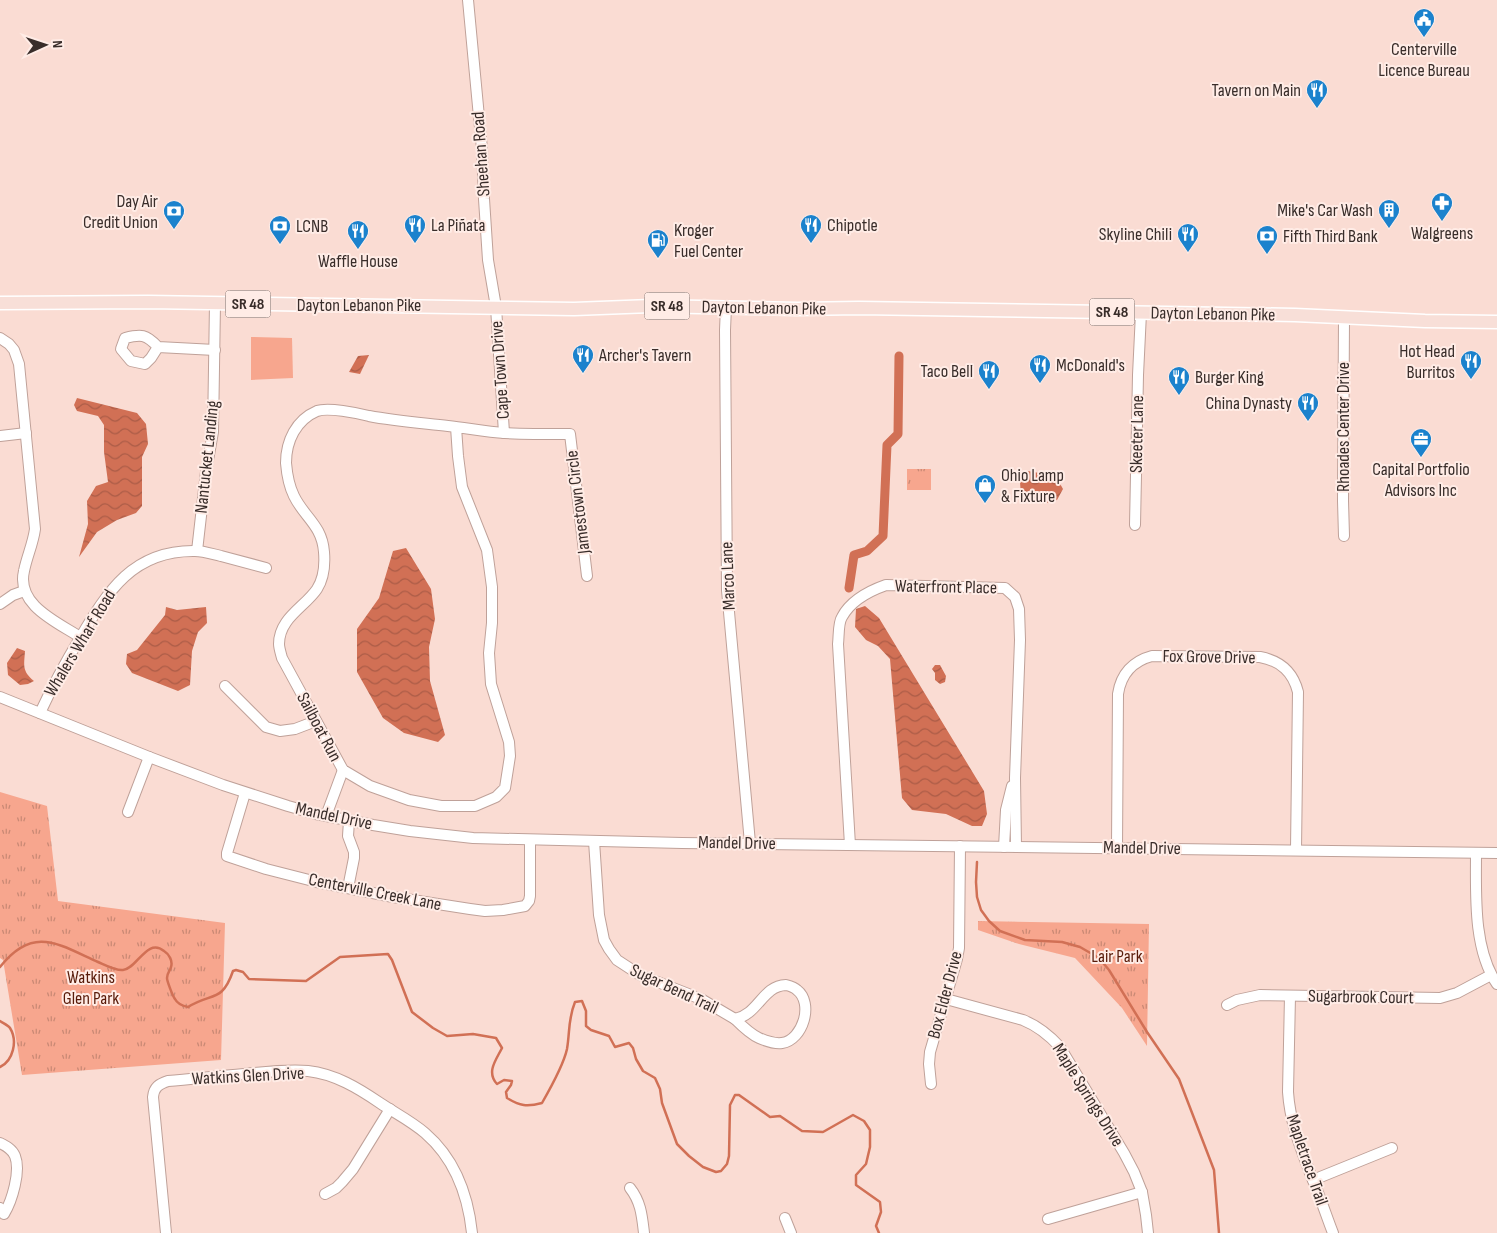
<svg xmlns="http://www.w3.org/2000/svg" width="1497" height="1233" viewBox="0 0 1497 1233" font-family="'Sofia Sans Condensed',sans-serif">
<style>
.park{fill:url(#park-tufts)}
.pitch{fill:#f7a68e}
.water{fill:url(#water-waves)}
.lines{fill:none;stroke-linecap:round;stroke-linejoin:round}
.stream{stroke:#d17055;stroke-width:2.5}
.canal{stroke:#d17055;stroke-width:9}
.minor-casing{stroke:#bfa199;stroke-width:12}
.major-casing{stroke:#fff;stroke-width:15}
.minor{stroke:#fff;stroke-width:10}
.major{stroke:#f8dfd8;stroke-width:12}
.labels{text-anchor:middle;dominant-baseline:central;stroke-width:4;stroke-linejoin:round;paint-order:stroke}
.shield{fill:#ffece6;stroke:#746662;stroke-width:1}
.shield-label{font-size:16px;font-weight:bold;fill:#392d2a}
.poi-label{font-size:18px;fill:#392d2a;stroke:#ffece6;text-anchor:start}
.street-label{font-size:18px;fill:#392d2a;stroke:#ffece6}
.park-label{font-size:18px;fill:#591b09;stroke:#ffece6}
</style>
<defs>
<pattern id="park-tufts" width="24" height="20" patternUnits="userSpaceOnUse" patternTransform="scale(1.25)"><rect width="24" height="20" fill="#f7a68e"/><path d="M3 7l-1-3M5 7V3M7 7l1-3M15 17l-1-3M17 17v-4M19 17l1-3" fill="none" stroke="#c98874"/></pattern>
<pattern id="water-waves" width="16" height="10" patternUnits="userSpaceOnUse" patternTransform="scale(1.25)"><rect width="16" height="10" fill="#d17055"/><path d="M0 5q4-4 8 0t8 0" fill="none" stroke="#ab5c47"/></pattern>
</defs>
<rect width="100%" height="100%" fill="#fadcd3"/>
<g class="park">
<rect x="907" y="469" width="24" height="21"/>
<polygon points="0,792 47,806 58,901 225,923 221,1060 22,1075 3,960 0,958"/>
<polygon points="978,921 1149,924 1147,1046 1122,1008 1075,958 1019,944 978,930"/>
</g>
<polygon class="pitch" points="251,337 292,338 293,378 251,380"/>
<g class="water">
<polygon points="369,355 360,374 349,372 358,356"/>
<polygon points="77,398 137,413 146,424 148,444 142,457 142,506 136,513 117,520 97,532 79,557 88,524 87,501 96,486 108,482 104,452 104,425 98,416 77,411 74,405"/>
<polygon points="1028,471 1045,474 1052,473 1058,480 1063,489 1057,500 1043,504 1021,496 1020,482"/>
<polygon points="406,548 431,589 435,619 429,647 430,681 445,735 438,742 404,733 383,718 357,672 357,629 379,598 393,551"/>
<polygon points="865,606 879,618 984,791 987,814 982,826 972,826 946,814 912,810 902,798 890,659 878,646 866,640 855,627 856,609"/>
<polygon points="166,607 177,610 206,607 207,623 198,632 192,651 190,685 178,691 132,673 126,664 127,654 137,650 165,615"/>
<path d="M 17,648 L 25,651 C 24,666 22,671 34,681 L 28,684 L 20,685 L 8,675 L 7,663 Z"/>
<polygon points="935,665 940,665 946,676 945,682 940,684 935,680 935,673 932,669"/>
</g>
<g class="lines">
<g class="stream">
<polyline points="977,862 976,882 977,897 981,910 989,921 1000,931 1025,940 1062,942 1080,947 1099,958 1109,970 1147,1032 1179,1079 1214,1170 1219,1233"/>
<path d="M 0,967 C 33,925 58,944 98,962 C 105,965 116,971 123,970 C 137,969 147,937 164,951 C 169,954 173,961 171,967 C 170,971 167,973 167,978 C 167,981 173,997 175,999 C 177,1003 183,1006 188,1007 C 212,992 222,1003 233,971 L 236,970 L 243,972 L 249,979 L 306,981 L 340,957 L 388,954 L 392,960 L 412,1012 L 433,1028 L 447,1036 L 473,1034 L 496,1038 L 502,1048 C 496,1060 486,1072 497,1084 L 504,1080 L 512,1081 L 511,1085 L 506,1092 L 507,1098 C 520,1106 527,1107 542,1103 C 550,1089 564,1063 567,1049 C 570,1031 568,1019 575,1002 L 582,1001 L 586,1011 L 586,1026 L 591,1030 L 609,1036 L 615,1047 L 629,1043 L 633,1048 L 636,1059 L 643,1071 L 655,1078 L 660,1089 L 662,1103 L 677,1144 L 689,1156 L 703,1167 L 716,1172 L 721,1171 L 727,1164 L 729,1156 L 730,1105 L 735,1095 L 739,1095 L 770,1117 L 780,1116 L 802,1131 L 823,1132 L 853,1115 L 864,1121 L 870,1130 L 870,1147 L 866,1164 L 856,1175 L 856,1185 L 880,1202 L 881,1212 L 876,1226 L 879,1233"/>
<path d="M 0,1021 C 3,1023 8,1025 10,1028 C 18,1041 13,1061 0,1067"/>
</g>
<polyline class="canal" points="849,588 854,555 867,551 883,536 887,445 898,434 899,356"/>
<g class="minor-casing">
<g id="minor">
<polyline points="468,0 482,149 484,199 488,260 496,307 504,433"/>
<polyline points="726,307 725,330 727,590 750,843"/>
<path d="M 0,338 L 9,344 L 14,350 L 19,364 L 35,529 C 33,544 27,556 24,571 C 16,605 57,622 80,637"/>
<path d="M 158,347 L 151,358 L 145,364 L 131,361 L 121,349 L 125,338 C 141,334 146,334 158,347 L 215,350"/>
<path d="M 456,427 L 458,456 L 462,487 L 487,550 L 492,587 L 492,623 L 489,653 L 491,684 L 509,742 L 510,756 L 505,788 L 496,797 L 475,806 L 441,806 L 409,800 L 370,786 L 343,770 L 282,658 C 281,654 279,648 279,644 C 279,618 305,607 317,589 C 324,578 325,564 324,552 C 322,525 304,517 294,496 C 289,486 287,475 286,463 C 286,441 296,420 317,411 C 328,407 357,413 369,416 C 395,421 422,423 448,426 C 467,428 486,432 505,433 C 526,434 548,434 570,434 L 587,576"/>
<polyline points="0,436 26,433"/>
<polyline points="1135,525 1138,375 1141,313"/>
<polyline points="1344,536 1343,501 1344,317"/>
<polyline points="197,551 206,472 213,432 215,303"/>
<polyline points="0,604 13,595 24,591"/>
<polyline points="225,686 266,727 280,731 295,729 316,721"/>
<polyline points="0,697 149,757 223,785 288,806 316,814 373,825 410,831 473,838 682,843 1497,853"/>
<path d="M 40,713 C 52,687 65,663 80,638 C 108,591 133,550 195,551 C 204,551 212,554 221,556 C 236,560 251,564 266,568"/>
<polyline points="245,793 227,853 227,856 266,869 317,882 393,897 470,909 485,911 503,910 525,906 529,901 530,896 530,840"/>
<polyline points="128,812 149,757"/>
<polyline points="326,816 343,770"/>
<polyline points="594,841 599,915 604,940 609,949 617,960 640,975 701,999 735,1019"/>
<path d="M 850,845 L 838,644 C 839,636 838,623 842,617 C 851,600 869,591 886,585 L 1005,588 L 1015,597 L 1019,609 L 1020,640 L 1015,778 L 1016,847"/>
<polyline points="1004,847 1006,810 1012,786"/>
<path d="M 1117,848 L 1118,694 C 1121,674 1133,661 1152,656 L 1260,657 C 1281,661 1293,672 1298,692 L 1296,850"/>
<path d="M 1476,853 C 1476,894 1473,949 1497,984"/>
<polyline points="348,888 354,858 354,852 348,836 349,821"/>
<path d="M 786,985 C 790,986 794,987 797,990 C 814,1003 803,1040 782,1043 C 775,1044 766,1041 759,1038 C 750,1034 742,1026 735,1019 C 759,1014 762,986 786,985 Z"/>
<path d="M 1290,996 L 1288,1092 C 1290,1123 1301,1149 1312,1178 C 1320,1196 1326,1215 1333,1233"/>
<path d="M 946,999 L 1023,1020 C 1038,1026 1049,1035 1060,1047 L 1124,1153 L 1134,1172 L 1142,1192 L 1146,1215 L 1148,1233"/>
<polyline points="1227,1005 1237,1000 1260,995 1440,998 1457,993 1491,975"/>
<polyline points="931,1084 929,1064 930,1052 957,959 959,948 960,846"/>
<path d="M 0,1143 C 6,1146 12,1149 15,1156 C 21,1171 12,1201 4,1214 L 0,1208"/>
<polyline points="1313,1180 1392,1148"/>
<path d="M 630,1188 C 641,1202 642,1216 644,1233"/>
<polyline points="325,1194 336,1188 342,1182 353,1169 390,1109"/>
<polyline points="785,1218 791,1233"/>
<polyline points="1048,1219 1142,1192"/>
<path d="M 166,1233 L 153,1097 C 154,1087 159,1084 168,1081 C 193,1079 218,1076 244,1074 C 265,1072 287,1069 308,1071 C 335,1074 358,1088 380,1103 C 395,1113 411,1121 425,1133 C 454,1158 468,1195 472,1233"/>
</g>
</g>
<g class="major-casing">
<polyline id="major" points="0,303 148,302 574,309 651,306 797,309 859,308 1295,315 1425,321 1497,322"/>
</g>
<use href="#minor" class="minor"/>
<use href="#major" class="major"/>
</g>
<defs>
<g id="civic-pin" transform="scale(1.125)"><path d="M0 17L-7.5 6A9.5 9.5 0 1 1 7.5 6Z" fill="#1b82cd" stroke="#ffece6"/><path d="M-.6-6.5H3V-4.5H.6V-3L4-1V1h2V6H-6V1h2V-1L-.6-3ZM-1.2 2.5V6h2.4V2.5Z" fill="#fff"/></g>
<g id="restaurant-pin" transform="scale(1.125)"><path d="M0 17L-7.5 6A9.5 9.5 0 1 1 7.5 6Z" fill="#1b82cd" stroke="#ffece6"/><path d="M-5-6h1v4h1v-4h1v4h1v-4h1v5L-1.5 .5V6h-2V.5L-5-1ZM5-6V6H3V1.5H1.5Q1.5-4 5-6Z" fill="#fff"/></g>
<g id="pharmacy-pin" transform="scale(1.125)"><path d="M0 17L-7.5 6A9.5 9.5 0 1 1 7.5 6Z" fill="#1b82cd" stroke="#ffece6"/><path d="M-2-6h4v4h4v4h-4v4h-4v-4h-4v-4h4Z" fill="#fff"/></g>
<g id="building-pin" transform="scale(1.125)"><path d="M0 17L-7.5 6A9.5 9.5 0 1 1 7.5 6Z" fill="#1b82cd" stroke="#ffece6"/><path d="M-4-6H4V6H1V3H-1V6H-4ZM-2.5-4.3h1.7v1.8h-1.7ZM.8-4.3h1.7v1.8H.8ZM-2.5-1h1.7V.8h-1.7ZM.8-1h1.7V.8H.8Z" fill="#fff"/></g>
<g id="bank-pin" transform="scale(1.125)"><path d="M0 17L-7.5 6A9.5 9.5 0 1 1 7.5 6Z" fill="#1b82cd" stroke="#ffece6"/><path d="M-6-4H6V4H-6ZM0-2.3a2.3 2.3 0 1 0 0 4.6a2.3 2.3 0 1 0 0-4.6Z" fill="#fff"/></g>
<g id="fuel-pin" transform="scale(1.125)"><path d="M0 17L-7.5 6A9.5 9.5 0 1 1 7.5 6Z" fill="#1b82cd" stroke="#ffece6"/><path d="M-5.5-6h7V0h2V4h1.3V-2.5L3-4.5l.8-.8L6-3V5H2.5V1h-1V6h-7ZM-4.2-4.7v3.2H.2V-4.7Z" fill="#fff"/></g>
<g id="office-pin" transform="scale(1.125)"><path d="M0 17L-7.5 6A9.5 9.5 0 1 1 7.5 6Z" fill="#1b82cd" stroke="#ffece6"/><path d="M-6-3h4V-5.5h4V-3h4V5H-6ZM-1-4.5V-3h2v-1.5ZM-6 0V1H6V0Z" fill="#fff"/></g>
<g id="shop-pin" transform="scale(1.125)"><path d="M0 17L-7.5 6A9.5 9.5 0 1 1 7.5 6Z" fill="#1b82cd" stroke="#ffece6"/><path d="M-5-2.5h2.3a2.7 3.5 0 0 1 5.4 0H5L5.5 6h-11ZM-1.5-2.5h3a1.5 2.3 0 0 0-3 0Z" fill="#fff"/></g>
</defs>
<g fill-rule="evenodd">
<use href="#civic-pin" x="1424" y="19"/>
<use href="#restaurant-pin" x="1317" y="90"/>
<use href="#pharmacy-pin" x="1442" y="203"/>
<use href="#building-pin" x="1389" y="210"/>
<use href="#bank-pin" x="174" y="211"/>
<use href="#restaurant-pin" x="415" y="225"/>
<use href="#restaurant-pin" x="811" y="225"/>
<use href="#bank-pin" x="280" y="226"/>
<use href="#restaurant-pin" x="358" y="231"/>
<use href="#restaurant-pin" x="1188" y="234"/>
<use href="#bank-pin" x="1267" y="236"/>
<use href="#fuel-pin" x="658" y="240"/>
<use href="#restaurant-pin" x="583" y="355"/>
<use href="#restaurant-pin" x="1471" y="361"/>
<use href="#restaurant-pin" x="1040" y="365"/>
<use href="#restaurant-pin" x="989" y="371"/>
<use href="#restaurant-pin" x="1179" y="377"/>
<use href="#restaurant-pin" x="1308" y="403"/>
<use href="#office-pin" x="1421" y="439"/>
<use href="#shop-pin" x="985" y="485"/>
</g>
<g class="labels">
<g class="shield">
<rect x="225.5" y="290.5" width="45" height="27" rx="4"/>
<rect x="644.5" y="292.5" width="45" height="27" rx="4"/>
<rect x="1089.5" y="298.5" width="45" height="27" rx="4"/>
</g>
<g class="shield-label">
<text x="248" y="304">SR 48</text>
<text x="667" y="306">SR 48</text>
<text x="1112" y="312">SR 48</text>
</g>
<g class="poi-label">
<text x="1424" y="49" text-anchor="middle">Centerville<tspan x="1424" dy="21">Licence Bureau</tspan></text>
<text x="1301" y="90" text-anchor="end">Tavern on Main</text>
<text x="158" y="201" text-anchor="end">Day Air<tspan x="158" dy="21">Credit Union</tspan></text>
<text x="1373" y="210" text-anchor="end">Mike's Car Wash</text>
<text x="431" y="225">La Piñata</text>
<text x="827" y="225">Chipotle</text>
<text x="296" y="226">LCNB</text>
<text x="674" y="230">Kroger<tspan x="674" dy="21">Fuel Center</tspan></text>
<text x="1442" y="233" text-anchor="middle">Walgreens</text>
<text x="1172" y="234" text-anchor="end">Skyline Chili</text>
<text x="1283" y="236">Fifth Third Bank</text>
<text x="358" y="261" text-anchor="middle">Waffle House</text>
<text x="1455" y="351" text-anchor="end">Hot Head<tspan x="1455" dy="21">Burritos</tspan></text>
<text x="599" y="355">Archer's Tavern</text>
<text x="1056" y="365">McDonald's</text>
<text x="973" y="371" text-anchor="end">Taco Bell</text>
<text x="1195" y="377">Burger King</text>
<text x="1292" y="403" text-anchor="end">China Dynasty</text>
<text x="1421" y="469" text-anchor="middle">Capital Portfolio<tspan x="1421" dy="21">Advisors Inc</tspan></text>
<text x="1001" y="475">Ohio Lamp<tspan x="1001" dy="21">&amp; Fixture</tspan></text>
</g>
<g class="street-label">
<text transform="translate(481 154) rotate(-94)">Sheehan Road</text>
<text x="359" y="305">Dayton Lebanon Pike</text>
<text transform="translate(764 308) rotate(1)">Dayton Lebanon Pike</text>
<text transform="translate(1213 314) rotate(1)">Dayton Lebanon Pike</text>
<text transform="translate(500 370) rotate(-94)">Cape Town Drive</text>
<text transform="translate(1343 427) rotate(-90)">Rhoades Center Drive</text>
<text transform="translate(1137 434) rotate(-89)">Skeeter Lane</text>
<text transform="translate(207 457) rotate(-84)">Nantucket Landing</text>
<text transform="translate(578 502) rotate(-97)">Jamestown Circle</text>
<text transform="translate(728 576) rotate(-92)">Marco Lane</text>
<text transform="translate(946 587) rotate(1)">Waterfront Place</text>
<text transform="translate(80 643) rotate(-59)">Whalers Wharf Road</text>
<text transform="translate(1209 657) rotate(1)">Fox Grove Drive</text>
<text transform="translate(319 727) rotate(62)">Sailboat Run</text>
<text transform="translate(334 816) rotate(12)">Mandel Drive</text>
<text transform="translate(737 843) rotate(1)">Mandel Drive</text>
<text transform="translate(1142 848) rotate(1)">Mandel Drive</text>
<text transform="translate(375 892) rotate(11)">Centerville Creek Lane</text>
<text transform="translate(674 989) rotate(25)">Sugar Bend Trail</text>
<text transform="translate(945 995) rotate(-75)">Box Elder Drive</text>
<text transform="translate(1361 997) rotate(1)">Sugarbrook Court</text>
<text transform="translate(248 1076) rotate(-3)">Watkins Glen Drive</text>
<text transform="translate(1088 1095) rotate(58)">Maple Springs Drive</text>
<text transform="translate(1307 1160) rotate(71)">Mapletrace Trail</text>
</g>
<g class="park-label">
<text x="1117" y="956">Lair Park</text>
<text x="91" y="977">Watkins<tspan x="91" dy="21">Glen Park</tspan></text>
</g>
</g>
<g transform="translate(45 45) rotate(87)" stroke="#ffece6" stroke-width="4" paint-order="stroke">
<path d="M0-4L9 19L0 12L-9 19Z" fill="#392d2a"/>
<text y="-8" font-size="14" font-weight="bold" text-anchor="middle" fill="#392d2a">N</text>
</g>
</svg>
